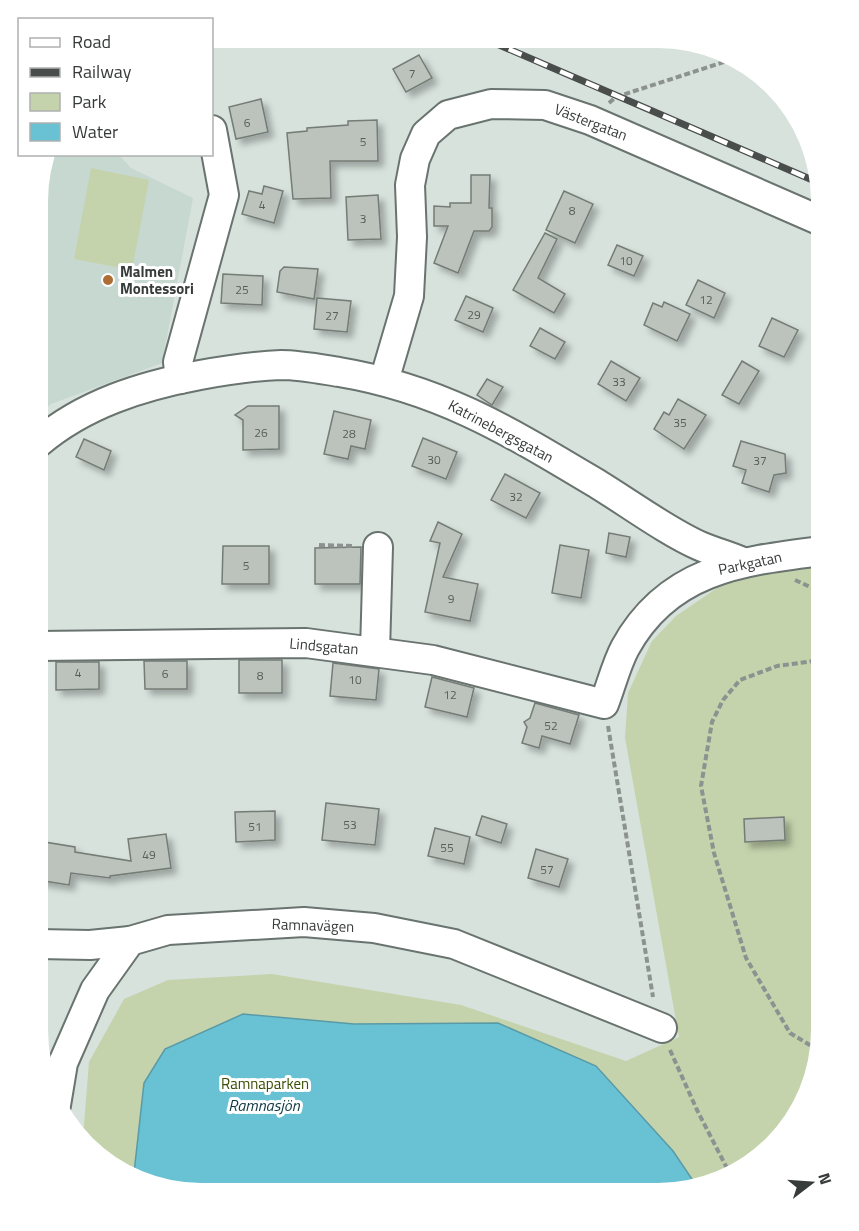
<svg xmlns="http://www.w3.org/2000/svg" width="859" height="1231" viewBox="0 0 859 1231" font-family="'Titillium Web',sans-serif">
<style>
.built{fill:#c6d8d0}
.green{fill:#c4d3ac}
.water{fill:#68c2d4;stroke:#599aa6;stroke-width:1.5}
.building{fill:#bbc3bc;stroke:#757c76;stroke-width:1.5;filter:url(#shadow)}
.lines{fill:none;stroke-linecap:round;stroke-linejoin:round}
.minor-casing{stroke:#69736f;stroke-width:32}
.path{stroke:#8b928f;stroke-width:4;stroke-dasharray:6 3;stroke-linecap:butt}
.minor{stroke:#fff;stroke-width:28}
.rail-casing{stroke:#494d4b;stroke-width:7}
.rail{stroke:#fff;stroke-width:4.5;stroke-dasharray:14;stroke-linecap:butt}
.poi-dot{fill:#ad6d35;stroke:#fff;stroke-width:2}
.labels{text-anchor:middle;dominant-baseline:central;stroke-width:6;stroke-linejoin:round;paint-order:stroke}
.number-label{font-size:12px;fill:#585d5a}
.street-label{font-size:15px;fill:#373b39;stroke:#fff}
.poi-label{font-size:15px;font-weight:bold;fill:#373b39;stroke:#fff;text-anchor:start}
.park-label{font-size:15px;fill:#394d04;stroke:#fff}
.water-label{font-size:16px;font-style:italic;fill:#0f3942;stroke:#fff}
</style>
<defs>
<filter id="shadow"><feDropShadow dx="5.5" dy="5.5" stdDeviation="3" flood-color="#0004"/></filter>
</defs>
<rect width="100%" height="100%" fill="#d7e2dd"/>
<polygon class="built" points="47,155 119,155 131,168 193,198 162,363 51,404 39,415 39,179"/>
<g class="green">
<polygon points="91,168 149,180 132,270 74,259"/>
<polygon points="821,563 821,1041 794,1121 730,1177 659,1193 180,1192 102,1160 83,1137 89,1062 124,999 168,980 272,974 461,1005 626,1061 679,1037 625,738 628,693 652,641 676,616 739,573"/>
</g>
<polygon class="water" points="243,1014 354,1024 498,1023 596,1066 673,1151 696,1185 659,1193 180,1192 134,1173 144,1083 165,1049"/>
<g class="building">
<polygon points="419,55 432,78 406,92 393,69"/>
<polygon points="261,99 268,132 236,139 229,107"/>
<polygon points="377,120 378,161 330,161 331,198 293,199 287,133 307,131 307,128 348,125 348,121"/>
<polygon points="471,175 490,175 489,208 492,208 492,227 489,231 474,231 458,273 434,263 448,226 434,226 434,206 450,207 450,203 471,203"/>
<polygon points="264,186 283,191 274,223 242,214 249,191 262,194"/>
<polygon points="564,191 593,204 575,243 546,230"/>
<polygon points="378,195 381,239 348,240 346,197"/>
<polygon points="545,233 557,239 538,278 565,294 554,313 513,290"/>
<polygon points="617,245 643,256 634,276 608,265"/>
<polygon points="284,267 318,269 314,299 277,292 280,271"/>
<polygon points="223,274 263,276 262,305 221,303"/>
<polygon points="698,280 725,293 714,318 686,305"/>
<polygon points="466,296 493,308 483,332 455,320"/>
<polygon points="317,298 351,301 347,332 314,329"/>
<polygon points="664,302 690,314 677,341 644,325 653,303 662,307"/>
<polygon points="772,318 798,330 784,357 759,346"/>
<polygon points="540,328 565,342 555,359 530,346"/>
<polygon points="611,361 640,378 626,401 598,384"/>
<polygon points="742,361 759,371 739,404 722,395"/>
<polygon points="487,379 503,387 492,405 477,395"/>
<polygon points="678,399 706,415 684,449 654,429 664,412 669,415"/>
<polygon points="248,406 279,406 279,449 243,450 243,420 235,415"/>
<polygon points="334,411 371,420 365,449 351,446 348,459 324,454"/>
<polygon points="423,438 457,452 446,479 412,466"/>
<polygon points="84,439 111,451 104,470 76,457"/>
<polygon points="741,441 785,454 786,473 774,475 769,492 742,483 746,470 733,466"/>
<polygon points="505,474 540,493 526,518 491,500"/>
<polygon points="438,522 462,534 443,577 478,584 470,621 425,612 440,543 430,541"/>
<polygon points="609,533 630,537 626,557 606,553"/>
<polygon points="560,545 589,550 581,598 552,593"/>
<polygon points="223,546 269,546 269,584 222,584"/>
<polygon points="361,547 360,584 315,584 315,548"/>
<rect x="239" y="660" width="43" height="33"/>
<polygon points="144,661 187,661 187,689 145,689"/>
<polygon points="56,662 99,662 99,689 56,690"/>
<polygon points="333,663 379,669 376,700 330,696"/>
<polygon points="432,677 474,688 467,717 425,707"/>
<polygon points="535,703 579,715 570,744 542,736 539,748 522,743 527,727 524,722 530,718"/>
<polygon points="326,803 379,809 375,845 322,840"/>
<polygon points="275,811 275,840 236,842 235,812"/>
<polygon points="482,816 507,824 501,843 476,835"/>
<polygon points="784,817 785,840 745,842 744,819"/>
<polygon points="435,828 470,837 464,864 428,856"/>
<polygon points="166,834 171,868 110,876 110,878 71,873 69,885 38,880 38,841 75,847 75,852 131,861 128,839"/>
<polygon points="536,849 568,859 559,887 528,878"/>
</g>
<g class="lines">
<g class="minor-casing">
<g id="minor">
<polyline points="180,379 178,362 224,195 212,130"/>
<polyline points="384,381 409,296 412,237 410,185 415,159 426,134 448,115 491,104 545,105 590,120 821,221"/>
<path d="M 38,443 C 84,404 141,386 200,375 C 227,370 253,366 281,365 C 300,365 320,369 339,372 C 442,389 512,433 599,485 C 630,504 668,532 700,546 C 714,552 729,556 743,562"/>
<path d="M 38,646 L 306,643 L 433,660 L 604,704 C 611,686 616,665 625,648 C 668,569 742,561 821,551"/>
<polyline points="375,651 378,547"/>
<polyline points="38,944 90,945 130,941"/>
<polyline points="56,1105 63,1063 95,990 130,941 168,930 304,922 374,928 454,944 662,1028"/>
</g>
</g>
<g class="path">
<polyline points="609,103 616,97 730,60"/>
<polyline points="319,545 353,546"/>
<polyline points="795,580 821,592"/>
<polyline points="608,726 653,997"/>
<polyline points="670,1050 697,1110 731,1176"/>
<polyline points="818,1050 790,1033 746,958 714,853 701,786 712,722 723,700 740,680 777,666 821,660"/>
</g>
<use href="#minor" class="minor"/>
<g class="rail-casing">
<polyline id="rail" points="483,38 817,182"/>
</g>
<use href="#rail" class="rail"/>
</g>
<circle class="poi-dot" cx="108" cy="280" r="6"/>
<g class="labels">
<g class="number-label">
<text x="412" y="73">7</text>
<text x="247" y="122">6</text>
<text x="363" y="141">5</text>
<text x="262" y="204">4</text>
<text x="572" y="210">8</text>
<text x="363" y="218">3</text>
<text x="626" y="260">10</text>
<text x="242" y="289">25</text>
<text x="706" y="299">12</text>
<text x="474" y="314">29</text>
<text x="332" y="315">27</text>
<text x="619" y="381">33</text>
<text x="680" y="422">35</text>
<text x="261" y="432">26</text>
<text x="349" y="433">28</text>
<text x="434" y="459">30</text>
<text x="760" y="460">37</text>
<text x="516" y="496">32</text>
<text x="246" y="565">5</text>
<text x="451" y="598">9</text>
<text x="78" y="672">4</text>
<text x="165" y="673">6</text>
<text x="260" y="675">8</text>
<text x="355" y="679">10</text>
<text x="450" y="694">12</text>
<text x="551" y="725">52</text>
<text x="350" y="824">53</text>
<text x="255" y="826">51</text>
<text x="447" y="847">55</text>
<text x="149" y="854">49</text>
<text x="547" y="869">57</text>
</g>
<g class="street-label">
<text transform="translate(591 122) rotate(21)">Västergatan</text>
<text transform="translate(501 431) rotate(28)">Katrinebergsgatan</text>
<text transform="translate(750 563) rotate(-12)">Parkgatan</text>
<text transform="translate(324 646) rotate(5)">Lindsgatan</text>
<text transform="translate(313 925) rotate(2)">Ramnavägen</text>
</g>
<g class="poi-label">
<text x="120" y="271">Malmen<tspan x="120" dy="17">Montessori</tspan></text>
</g>
<g class="park-label">
<text x="265" y="1083">Ramnaparken</text>
</g>
<g class="water-label">
<text x="264" y="1105">Ramnasjön</text>
</g>
</g>
<path d="M0 0H859V1231H0ZM201 48H658A153 153 0 0 1 811 201V1030A153 153 0 0 1 658 1183H201A153 153 0 0 1 48 1030V201A153 153 0 0 1 201 48Z" fill="#fff" fill-rule="evenodd"/>
<rect x="18" y="18" width="195" height="138" fill="#ffffff" stroke="#afb1b0" stroke-width="1.5"/>
<rect x="30" y="38" width="30" height="9" fill="#ffffff" stroke="#afb1b0" stroke-width="1.5"/>
<text x="72" y="48" font-size="18" fill="#373b39">Road</text>
<rect x="30" y="68" width="30" height="9" fill="#494d4b" stroke="#afb1b0" stroke-width="1.5"/>
<text x="72" y="78" font-size="18" fill="#373b39">Railway</text>
<rect x="30" y="93" width="30" height="18" fill="#c4d3ac" stroke="#afb1b0" stroke-width="1.5"/>
<text x="72" y="108" font-size="18" fill="#373b39">Park</text>
<rect x="30" y="123" width="30" height="18" fill="#68c2d4" stroke="#afb1b0" stroke-width="1.5"/>
<text x="72" y="138" font-size="18" fill="#373b39">Water</text>
<g transform="translate(811 1183) rotate(73)" stroke="#ffffff" stroke-width="4.5" paint-order="stroke">
<path d="M0-4.5L10 22L0 15L-10 22Z" fill="#373b39"/>
<text y="-9" font-size="16" font-weight="bold" text-anchor="middle" fill="#373b39">N</text>
</g>
</svg>
